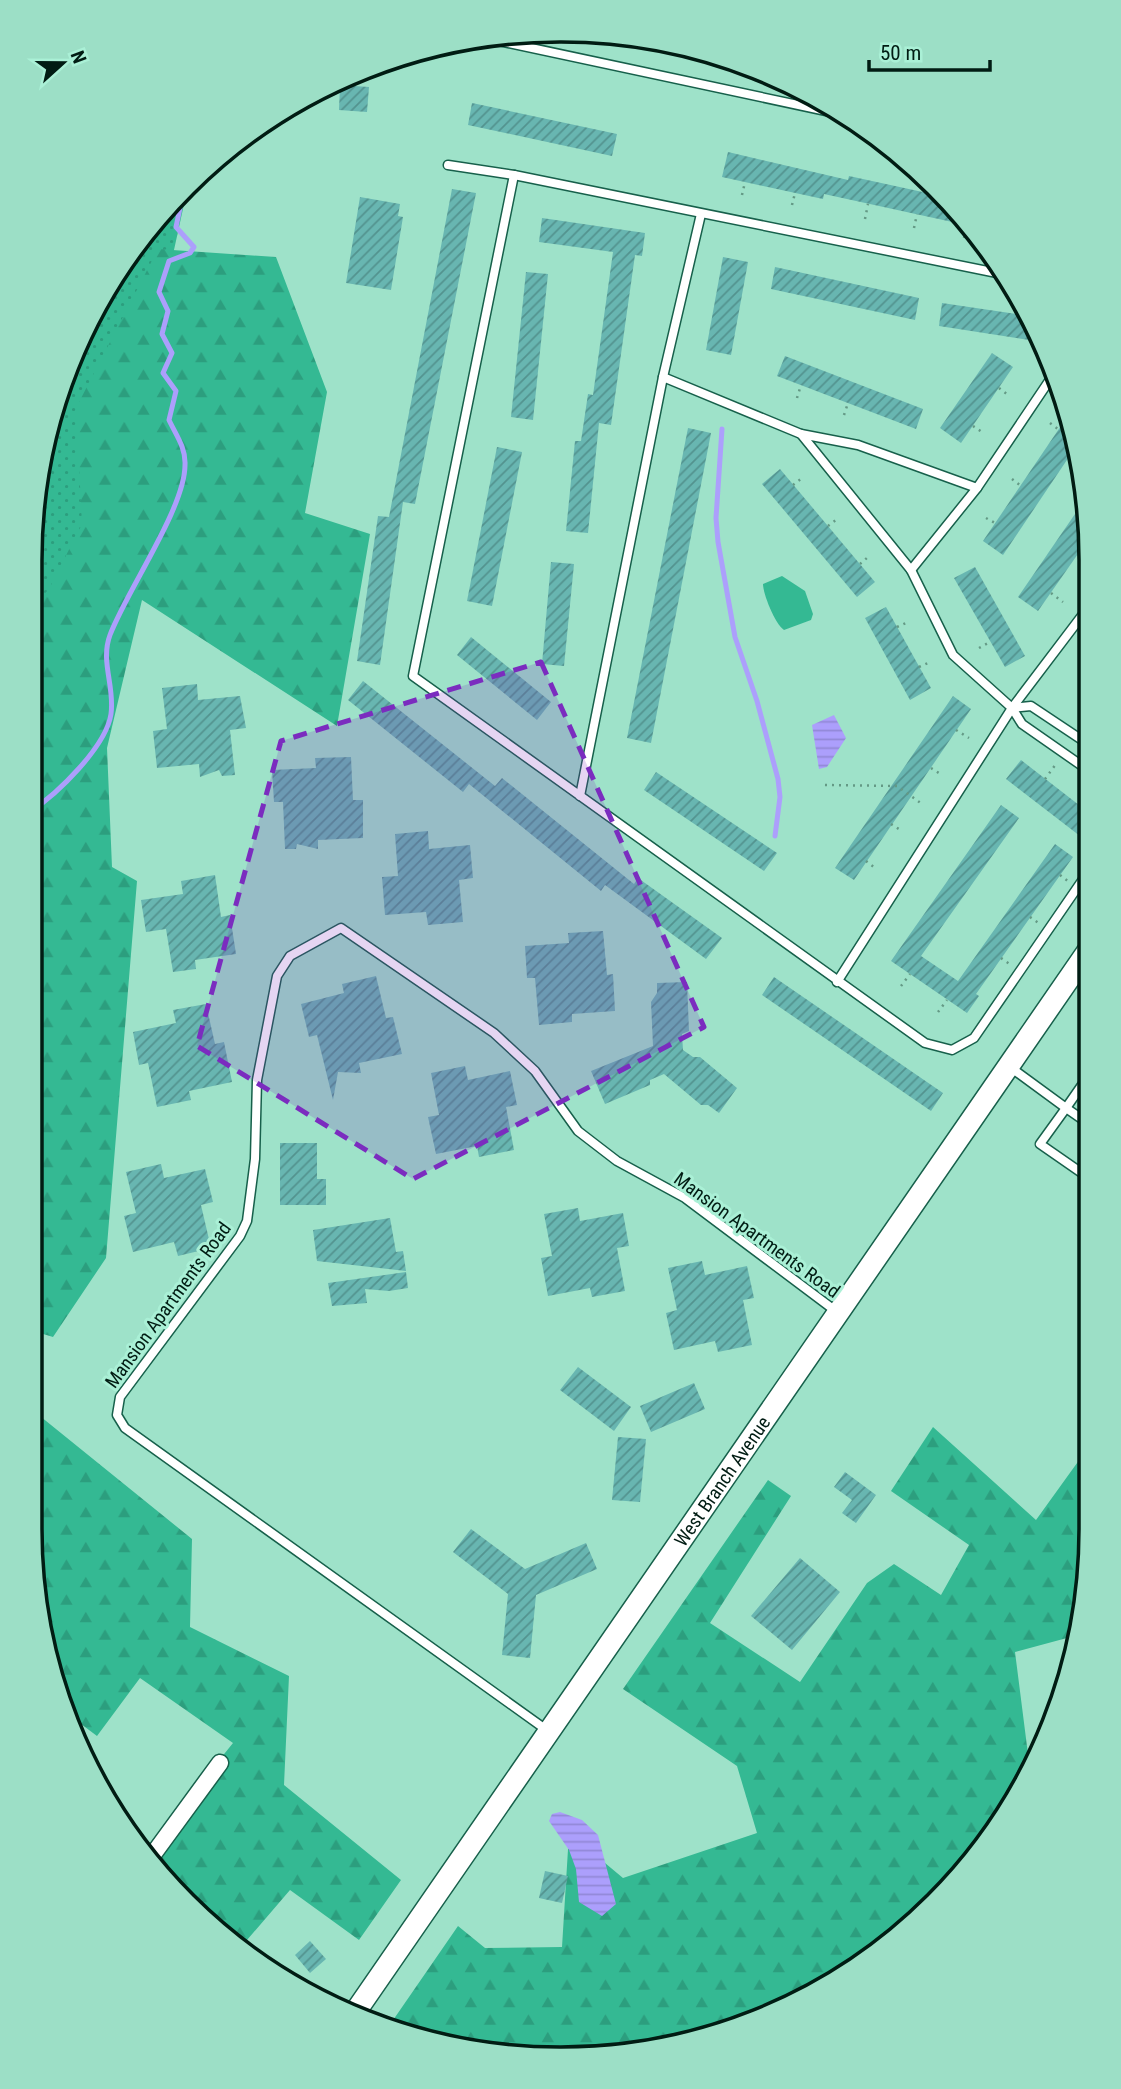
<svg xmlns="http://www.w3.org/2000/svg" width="1121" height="2089" viewBox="0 0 1121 2089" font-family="'Roboto Condensed',sans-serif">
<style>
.grass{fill:url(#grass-dots)}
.forest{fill:url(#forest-firs)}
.green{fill:#34b993}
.water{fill:url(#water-rules)}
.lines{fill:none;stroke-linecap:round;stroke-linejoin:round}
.stream{stroke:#ac9ffc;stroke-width:5}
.building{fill:url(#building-hatch)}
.service-casing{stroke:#17604b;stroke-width:11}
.minor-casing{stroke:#17604b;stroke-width:19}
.tertiary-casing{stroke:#17604b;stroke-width:24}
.path{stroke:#649985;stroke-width:2.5;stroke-dasharray:2 5;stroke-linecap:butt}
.service{stroke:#fff;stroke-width:8}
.minor{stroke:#fff;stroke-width:16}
.tertiary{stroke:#fff;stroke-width:21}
.marked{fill:#7b2cbf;fill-opacity:0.2;stroke:#7b2cbf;stroke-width:5;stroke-dasharray:14 9;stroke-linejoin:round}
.labels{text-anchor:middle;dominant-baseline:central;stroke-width:6;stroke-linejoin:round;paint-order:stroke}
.street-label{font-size:19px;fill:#011c13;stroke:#aaf0d6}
.rim{fill:none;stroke:#011c13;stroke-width:3.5}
</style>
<defs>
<pattern id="grass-dots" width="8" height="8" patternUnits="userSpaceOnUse" patternTransform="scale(1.75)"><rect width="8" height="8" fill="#34b993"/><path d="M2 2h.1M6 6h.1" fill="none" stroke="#2c9e7e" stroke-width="1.8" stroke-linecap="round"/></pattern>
<pattern id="forest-firs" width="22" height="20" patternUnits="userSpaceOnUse" patternTransform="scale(1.75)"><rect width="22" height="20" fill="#34b993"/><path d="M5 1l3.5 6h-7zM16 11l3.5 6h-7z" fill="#2c9e7e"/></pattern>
<pattern id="water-rules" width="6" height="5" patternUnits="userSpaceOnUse" patternTransform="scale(1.75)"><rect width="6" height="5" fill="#ac9ffc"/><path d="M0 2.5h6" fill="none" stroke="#9288d7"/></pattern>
<pattern id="building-hatch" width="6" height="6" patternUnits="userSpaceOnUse" patternTransform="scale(1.75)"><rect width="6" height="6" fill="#68b6b1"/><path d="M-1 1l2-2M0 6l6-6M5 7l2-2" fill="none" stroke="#53938f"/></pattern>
</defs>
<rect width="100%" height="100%" fill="#9ee2c9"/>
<path class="grass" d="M 188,186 L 121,492 L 31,658 C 31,614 27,568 31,525 C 44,401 96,272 188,186 Z"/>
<g class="forest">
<polygon points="724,56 731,58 806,92 767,86"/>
<polygon points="158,249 276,257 327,392 305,513 370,534 337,726 142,600 107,748 112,867 137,881 106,1258 53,1337 30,1330 31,608 49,589 82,524 76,408"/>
<polygon points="30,1408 192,1539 190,1627 289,1676 284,1785 401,1880 359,1940 290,1890 241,1947 143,1855 233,1743 140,1678 97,1736 77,1721 73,1727 58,1699 30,1529"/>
<polygon points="933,1427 1036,1520 1090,1445 1090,1563 1078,1635 1015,1652 1030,1770 1020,1794 911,1927 764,2019 596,2058 424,2041 389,2026 458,1926 485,1948 562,1947 569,1833 623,1878 757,1833 737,1766 623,1689 768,1480 791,1496 710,1623 800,1682 867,1583 894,1564 941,1595 969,1545 891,1491"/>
</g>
<path class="green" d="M 782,576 L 805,591 L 813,614 L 811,620 L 784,630 C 775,624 763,594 763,584 Z"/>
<g class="water">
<polygon points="834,715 846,738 827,767 819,769 812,725"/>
<polygon points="560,1812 582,1820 598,1835 616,1904 602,1916 579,1902 576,1869 569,1850 549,1821 552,1814"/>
</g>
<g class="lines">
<g class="stream">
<polyline points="722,429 716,518 718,542 735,637 757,701 778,779 780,797 775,836"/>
<path d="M 31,811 C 57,794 106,747 111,714 C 115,686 100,662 110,635 C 127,590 185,508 185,465 C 186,448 176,435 169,420 L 176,391 L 163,373 L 172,353 L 162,334 L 168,311 L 159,292 L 169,261 L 190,253 L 194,247 L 176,227 L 180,208 L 176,197"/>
</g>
</g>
<g class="building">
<polygon points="340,85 369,87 367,112 339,110"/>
<polygon points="472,103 617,134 612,156 468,125"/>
<polygon points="728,152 848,180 849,176 941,196 966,225 824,194 823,199 722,177"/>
<polygon points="452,189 476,193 415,504 403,502 380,665 357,661 378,516 389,517"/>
<polygon points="360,197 400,204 398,216 403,217 391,290 346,283"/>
<polygon points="542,218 645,233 642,256 635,255 611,425 599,423 588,533 566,531 575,441 581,441 588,394 593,395 613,252 539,242"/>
<polygon points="723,257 748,262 731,355 706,350"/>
<polygon points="775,267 919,298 915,320 771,289"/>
<polygon points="526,272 548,274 533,420 511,417"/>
<polygon points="942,303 1029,316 1032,322 1029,340 939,326"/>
<polygon points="992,353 1013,367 961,443 940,428"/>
<polygon points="785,356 923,409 916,429 777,376"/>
<polygon points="1067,417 1075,448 1003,555 983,541"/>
<polygon points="688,428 711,433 651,743 627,738"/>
<polygon points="497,447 522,452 492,606 467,601"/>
<polygon points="780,469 875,582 857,597 762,484"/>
<polygon points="1075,514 1087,522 1087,541 1038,611 1018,597"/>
<polygon points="551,562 574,564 564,666 542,664"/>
<polygon points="975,567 1025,656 1005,667 954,578"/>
<polygon points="886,607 931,688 910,700 865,618"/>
<polygon points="471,637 551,702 537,720 457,655"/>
<polygon points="363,681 495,786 502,778 634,884 638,878 722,938 706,959 605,885 601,891 469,784 463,792 348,700"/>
<polygon points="197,684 198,700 240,696 246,728 230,730 235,775 222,776 219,770 200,777 199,764 157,768 153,731 167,729 162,688"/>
<polygon points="953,696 971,709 854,880 835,868"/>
<polygon points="351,757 353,800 363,800 363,838 318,840 318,849 297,844 296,849 285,849 283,802 274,802 272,770 316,768 315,758"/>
<polygon points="1021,760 1088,812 1088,826 1080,836 1006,779"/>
<polygon points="656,772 777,853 764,871 644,790"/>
<polygon points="1001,805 1019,818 921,956 958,981 1055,844 1073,857 976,994 979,996 967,1013 891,961"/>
<polygon points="428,831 429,849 470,845 473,878 459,880 463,922 428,925 426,912 385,915 382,877 398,876 395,834"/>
<polygon points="215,875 221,917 230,915 236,954 195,960 196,969 173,972 166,929 146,932 141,900 183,894 181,881"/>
<polygon points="603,931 607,975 613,974 615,1011 572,1014 572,1022 539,1025 535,978 527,978 525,946 569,943 568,933"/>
<polygon points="376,976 386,1018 393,1017 402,1054 359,1063 361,1073 338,1072 333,1100 317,1035 309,1037 301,1004 344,993 342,984"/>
<polygon points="774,977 943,1093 931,1111 762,995"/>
<polygon points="687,982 689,1031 682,1034 683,1050 693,1057 700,1057 737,1088 719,1113 708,1105 701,1105 664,1074 650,1080 650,1085 605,1104 591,1071 653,1046 651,1002 657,993 657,983"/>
<polygon points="206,1004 215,1044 224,1042 232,1082 189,1091 191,1100 157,1107 148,1063 139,1065 133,1032 176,1023 173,1010"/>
<polygon points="465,1066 468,1080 510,1071 517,1105 506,1107 514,1150 479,1157 477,1146 436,1154 428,1117 439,1115 431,1073"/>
<polygon points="280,1143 317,1143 317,1179 326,1179 326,1205 280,1205"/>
<polygon points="161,1164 164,1178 205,1169 213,1202 201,1205 211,1248 178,1256 174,1242 133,1252 124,1216 136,1213 126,1172"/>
<polygon points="578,1208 580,1221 623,1213 629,1246 617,1248 625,1291 592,1297 590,1288 548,1296 541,1258 552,1256 544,1214"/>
<polygon points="390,1218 396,1252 403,1251 406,1271 317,1261 313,1230"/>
<polygon points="702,1261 705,1275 747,1266 754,1298 743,1300 752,1345 718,1352 715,1341 674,1350 666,1313 677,1310 668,1268"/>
<polygon points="406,1272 408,1288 389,1291 365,1289 367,1303 332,1306 328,1283"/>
<polygon points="578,1367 631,1407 614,1431 560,1390"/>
<polygon points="694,1383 705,1409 651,1432 640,1406"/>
<polygon points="618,1437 646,1439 640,1502 612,1500"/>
<polygon points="845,1472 876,1495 856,1523 842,1513 852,1500 834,1487"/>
<polygon points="471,1529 525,1569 586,1543 597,1569 536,1595 530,1658 502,1655 508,1594 453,1552"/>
<polygon points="800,1558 840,1592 792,1650 751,1616"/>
<polygon points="545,1871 568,1876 562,1903 539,1898"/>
<polygon points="310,1941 326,1959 310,1973 295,1955"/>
</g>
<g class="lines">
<g class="service-casing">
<g id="service">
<polyline points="461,42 494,40 845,115"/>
<polyline points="412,52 441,45"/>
<polyline points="448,165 514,175 1007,275"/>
<polyline points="514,175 413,676 925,1043 952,1050 974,1038 1088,872"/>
<polyline points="663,377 801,434 911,570 953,655 1012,708 1022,724 1088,770"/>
<polyline points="801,434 858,445 977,488"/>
<polyline points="911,570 977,488 1051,378 1052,361"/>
<polyline points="1012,708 1031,706 1088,744"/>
<polyline points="580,796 663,377 701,214"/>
<polyline points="837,982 1012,708 1087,609"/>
<polyline points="1010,1067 1066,1108 1089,1075"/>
<polyline points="1089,1124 1066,1108 1040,1144 1089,1178"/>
<polyline points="548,1731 125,1428 117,1415 120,1397 240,1236 247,1221 255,1159 257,1080 277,976 290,956 341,928 494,1033 535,1071 578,1131 617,1161 685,1198 837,1312"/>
</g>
</g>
<g class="minor-casing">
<polyline id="minor" points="149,1860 220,1763"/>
</g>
<g class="tertiary-casing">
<g id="tertiary">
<path id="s1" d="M 356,2011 L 1088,951"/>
</g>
</g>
<g class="path">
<polyline points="742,195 745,182"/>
<polyline points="792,205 795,193"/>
<polyline points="865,219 868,204"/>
<polyline points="914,228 917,214"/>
<polyline points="964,238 967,225"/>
<polyline points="999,388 1008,395"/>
<polyline points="797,398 801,385"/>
<polyline points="844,415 848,403"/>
<polyline points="1050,423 1058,429"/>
<polyline points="973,426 982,432"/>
<polyline points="1012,479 1021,486"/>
<polyline points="793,485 802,478"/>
<polyline points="986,518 995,523"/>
<polyline points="828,526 836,520"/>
<polyline points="1079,552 1087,557"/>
<polyline points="860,564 868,557"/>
<polyline points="1051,593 1063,602"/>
<polyline points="897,627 906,623"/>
<polyline points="979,648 990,642"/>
<polyline points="919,667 928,663"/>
<polyline points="1083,719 1087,714"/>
<polyline points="956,730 969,738"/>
<polyline points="931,768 942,775"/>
<polyline points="1045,779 1056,764"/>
<polyline points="825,785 897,786 922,804"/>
<polyline points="1081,807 1088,798"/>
<polyline points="891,824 902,831"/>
<polyline points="866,861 875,868"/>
<polyline points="1060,875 1069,882"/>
<polyline points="1030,917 1040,924"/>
<polyline points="1001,958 1011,965"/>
<polyline points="901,986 910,974"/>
<polyline points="938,1012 947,1000"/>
</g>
<use href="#service" class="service"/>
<use href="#minor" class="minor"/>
<use href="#tertiary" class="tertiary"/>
</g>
<path class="marked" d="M 541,662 L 704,1027 L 413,1179 L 197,1046 L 281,741 Z"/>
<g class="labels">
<g class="street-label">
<text transform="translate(757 1235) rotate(36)">Mansion Apartments Road</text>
<text transform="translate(168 1305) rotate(-54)">Mansion Apartments Road</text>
<text stroke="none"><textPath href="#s1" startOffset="644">West Branch Avenue</textPath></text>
</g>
</g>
<path d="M0 0H1121V2089H0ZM560 42H561A518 518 0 0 1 1079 560V1529A518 518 0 0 1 561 2047H560A518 518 0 0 1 42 1529V560A518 518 0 0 1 560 42Z" fill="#9cdfc6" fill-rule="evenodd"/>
<path class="rim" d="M560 42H561A518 518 0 0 1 1079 560V1529A518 518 0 0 1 561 2047H560A518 518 0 0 1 42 1529V560A518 518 0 0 1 560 42Z"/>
<g transform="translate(63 63) rotate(69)" stroke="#aaf0d6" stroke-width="5" paint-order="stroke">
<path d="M0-5L12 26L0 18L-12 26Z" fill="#011c13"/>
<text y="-10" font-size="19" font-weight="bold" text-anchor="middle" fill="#011c13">N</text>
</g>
<path d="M869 60v10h121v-10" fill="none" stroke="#011c13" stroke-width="3.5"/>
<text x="880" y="60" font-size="21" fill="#011c13" stroke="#aaf0d6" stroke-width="5" paint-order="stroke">50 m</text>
</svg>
